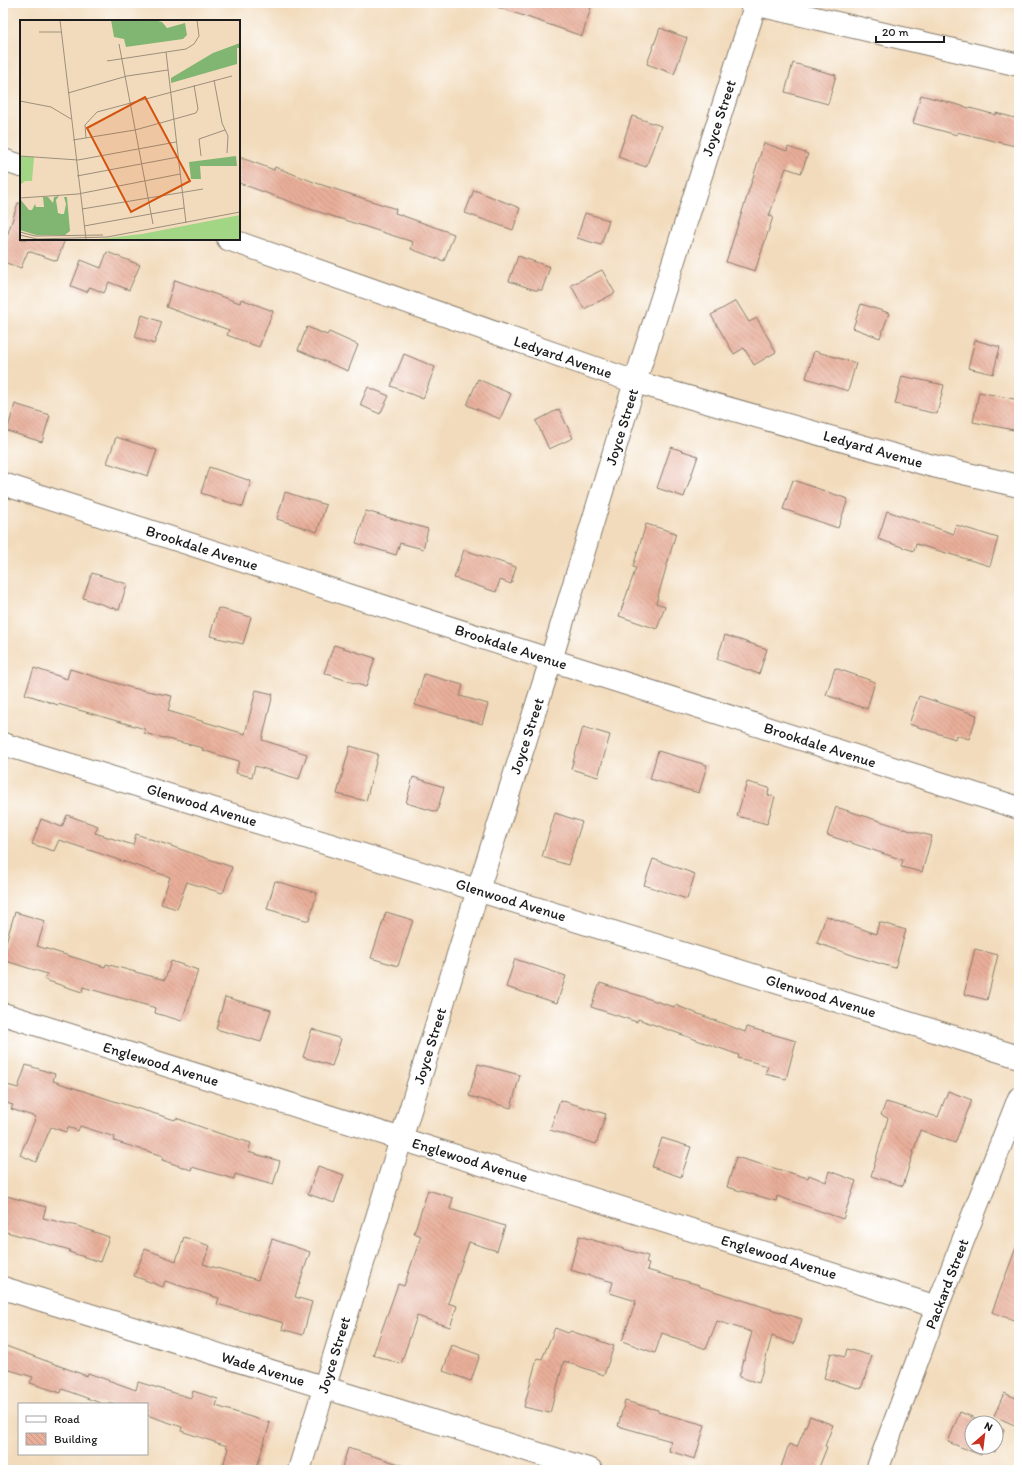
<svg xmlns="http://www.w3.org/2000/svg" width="1022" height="1473" viewBox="0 0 1022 1473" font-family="Itim,sans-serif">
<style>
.building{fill:url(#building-back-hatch)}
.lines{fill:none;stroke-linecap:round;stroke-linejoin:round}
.minor-casing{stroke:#877c6c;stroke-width:24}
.minor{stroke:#fff;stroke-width:22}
.labels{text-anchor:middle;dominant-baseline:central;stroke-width:3;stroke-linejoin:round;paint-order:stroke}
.street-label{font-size:15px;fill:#1c1c1c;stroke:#fff}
.inset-road{fill:none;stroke:#9c8f7c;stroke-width:1}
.view{fill:#d4530e;fill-opacity:0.15;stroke:#d4530e;stroke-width:2}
.inset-edge{fill:none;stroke:#1c1c1c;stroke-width:2}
</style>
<defs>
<pattern id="building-back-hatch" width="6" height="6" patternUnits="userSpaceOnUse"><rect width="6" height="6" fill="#e8ae99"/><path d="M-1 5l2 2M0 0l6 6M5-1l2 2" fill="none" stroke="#c69583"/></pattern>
</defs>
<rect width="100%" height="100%" fill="#fff"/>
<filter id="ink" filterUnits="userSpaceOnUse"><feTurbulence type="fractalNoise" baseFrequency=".025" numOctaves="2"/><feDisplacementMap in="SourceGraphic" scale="8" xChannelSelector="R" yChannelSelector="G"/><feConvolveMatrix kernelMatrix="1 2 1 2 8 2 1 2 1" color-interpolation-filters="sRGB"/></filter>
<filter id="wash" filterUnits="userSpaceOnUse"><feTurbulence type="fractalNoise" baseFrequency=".012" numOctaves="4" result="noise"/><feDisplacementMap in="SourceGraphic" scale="16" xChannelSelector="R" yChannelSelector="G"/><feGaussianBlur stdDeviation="0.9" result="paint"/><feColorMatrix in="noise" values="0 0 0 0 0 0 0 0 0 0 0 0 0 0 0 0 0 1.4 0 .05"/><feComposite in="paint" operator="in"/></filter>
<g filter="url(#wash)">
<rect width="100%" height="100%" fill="#f2dbbc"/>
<g id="blocks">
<g class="building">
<polygon points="496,3 577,3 591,8 582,36 495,6"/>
<polygon points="660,28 687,38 674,74 647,64"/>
<polygon points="793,63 836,75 828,104 785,92"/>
<polygon points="921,95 996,115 996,113 1019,119 1019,147 957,132 957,135 913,123"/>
<polygon points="632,116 661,126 646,167 618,157"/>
<polygon points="764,143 787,151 788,147 808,154 801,173 786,168 769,216 773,217 755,271 726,262"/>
<polygon points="239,157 274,170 275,167 319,184 396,209 395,213 454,234 444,261 411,249 413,242 310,209 239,183"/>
<polygon points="474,190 520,208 513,230 465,213"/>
<polygon points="18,203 21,203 21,239 65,239 57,261 28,251 21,268 3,262 3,246 4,243 3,242 3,239 6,239"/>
<polygon points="585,213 609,220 601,245 577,238"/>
<polygon points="107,252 140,265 129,290 109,282 104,293 90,287 87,292 71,286 81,260 101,268"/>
<polygon points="518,256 550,267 542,290 535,290 509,281"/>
<polygon points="602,270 615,293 584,309 571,285"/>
<polygon points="175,280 240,303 241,299 273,311 259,347 227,335 229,330 166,307"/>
<polygon points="736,301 749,322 757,318 776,352 754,365 744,348 734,354 711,315"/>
<polygon points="861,304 889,313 880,338 853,328"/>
<polygon points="142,315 162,322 154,344 135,337"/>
<polygon points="307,327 327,335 329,332 358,345 348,371 298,350"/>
<polygon points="975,340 1000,347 993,374 968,368"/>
<polygon points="814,351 856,363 848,391 806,378"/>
<polygon points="404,354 435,367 423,399 391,386"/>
<polygon points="902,376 944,385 937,414 895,404"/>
<polygon points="478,379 511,394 500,419 467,405"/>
<polygon points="368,387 389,396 380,414 360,405"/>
<polygon points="979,392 1019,400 1014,430 973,422"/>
<polygon points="15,404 50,415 42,442 7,431"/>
<polygon points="559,409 573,438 549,449 536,421"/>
<polygon points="116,437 157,450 148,476 107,463"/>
<polygon points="671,447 698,456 684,497 657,488"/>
<polygon points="209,467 251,481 243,507 201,493"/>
<polygon points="793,480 848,499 838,528 783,509"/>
<polygon points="285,492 326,505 317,532 277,519"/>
<polygon points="366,511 428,529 423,549 400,543 396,555 356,543"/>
<polygon points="887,511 954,534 956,525 998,538 990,566 916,544 914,551 878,539"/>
<polygon points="646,524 676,533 656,603 665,606 657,629 619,616 636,568 633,567"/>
<polygon points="464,550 516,567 511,584 500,580 496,592 454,578"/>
<polygon points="92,573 127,584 119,610 83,598"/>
<polygon points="218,608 251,617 243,644 210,636"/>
<polygon points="725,635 767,649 759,674 717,659"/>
<polygon points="334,645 375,658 366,687 324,673"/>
<polygon points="34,668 67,679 70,669 132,688 172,696 168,711 245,734 256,690 273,694 262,740 307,754 299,779 255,766 252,777 236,773 239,761 202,750 203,748 144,733 145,729 58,704 58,705 25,694"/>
<polygon points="835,668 875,682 867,709 826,695"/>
<polygon points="424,674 463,685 460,696 488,704 482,724 415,705"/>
<polygon points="919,696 977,715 969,739 956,735 955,739 909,724"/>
<polygon points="583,727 610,735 598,777 571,769"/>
<polygon points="350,746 378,754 366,801 337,794"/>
<polygon points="658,751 707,765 699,793 650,779"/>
<polygon points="413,777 444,787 437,812 406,803"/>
<polygon points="747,782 769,788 768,795 775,797 767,824 737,816"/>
<polygon points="836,807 911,831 932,836 922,872 901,867 903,860 827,835"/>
<polygon points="555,813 582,822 568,865 542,857"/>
<polygon points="67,815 98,826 95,833 133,845 136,834 232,867 224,891 222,893 187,882 177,909 161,904 170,877 59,840 54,851 32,844 41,819 62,827"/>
<polygon points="653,859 695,874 687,899 644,885"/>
<polygon points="275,881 317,893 309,921 267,909"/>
<polygon points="15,912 45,921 37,946 105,967 106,964 165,980 171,961 198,970 182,1021 155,1013 156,1008 83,987 82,992 45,980 47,974 3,960 3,952"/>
<polygon points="386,912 413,920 398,966 371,958"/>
<polygon points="826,916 876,934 879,922 906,930 895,968 858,957 817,943"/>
<polygon points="975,949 998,955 987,1000 964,994"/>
<polygon points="515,959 566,976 557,1003 506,987"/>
<polygon points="600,983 674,1007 675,1005 745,1032 747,1027 796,1041 786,1079 765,1074 768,1066 738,1058 739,1055 638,1019 637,1022 591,1007"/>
<polygon points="225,997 271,1010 261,1042 216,1029"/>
<polygon points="312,1029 341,1039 332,1066 303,1057"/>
<polygon points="478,1064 520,1075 511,1108 469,1096"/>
<polygon points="26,1065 55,1074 53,1081 120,1103 175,1120 176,1118 221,1134 251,1143 248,1152 280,1161 273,1185 235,1174 234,1179 192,1167 191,1170 162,1160 163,1156 114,1141 115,1137 80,1126 78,1131 68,1127 66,1132 51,1127 36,1162 20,1155 36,1117 11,1109 13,1105 3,1102 3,1084 18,1088"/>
<polygon points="948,1091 972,1100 955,1143 920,1130 903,1186 871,1176 888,1118 881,1115 886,1102 938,1117"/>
<polygon points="560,1100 606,1114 596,1144 550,1130"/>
<polygon points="662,1138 691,1147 681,1177 652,1167"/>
<polygon points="736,1157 808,1178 809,1175 826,1182 829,1171 856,1181 843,1219 777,1196 776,1201 727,1187"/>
<polygon points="318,1166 344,1175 334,1203 308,1194"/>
<polygon points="428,1190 453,1198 450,1209 505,1226 497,1251 469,1242 448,1303 457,1306 450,1327 417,1316 401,1364 373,1355 398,1284 404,1286 421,1236 414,1233"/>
<polygon points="3,1195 46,1207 43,1218 77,1226 109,1237 100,1262 69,1252 70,1250 3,1231"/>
<polygon points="579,1236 648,1256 646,1263 649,1264 647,1270 699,1285 698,1286 802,1319 794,1344 772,1336 759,1383 739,1377 752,1332 717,1321 706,1349 662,1333 655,1353 622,1341 636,1301 610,1293 613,1282 570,1270"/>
<polygon points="184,1237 210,1246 203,1264 258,1280 272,1239 310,1252 295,1297 312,1302 303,1335 282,1329 284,1323 217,1304 219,1298 165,1281 163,1287 134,1276 145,1249 176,1261"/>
<polygon points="1017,1245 1019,1245 1019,1322 992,1312"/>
<polygon points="555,1328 568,1333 571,1331 614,1346 604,1375 564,1361 550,1413 524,1407 537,1358 542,1359"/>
<polygon points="3,1345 87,1376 88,1373 136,1390 138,1382 191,1398 193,1391 218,1399 216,1406 270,1423 256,1470 222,1470 228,1448 226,1447 227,1446 181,1431 182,1427 147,1415 147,1404 103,1404 62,1389 61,1393 30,1383 33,1377 3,1368"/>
<polygon points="452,1345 480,1355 471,1381 443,1371"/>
<polygon points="847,1349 872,1356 861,1389 824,1378 831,1353 845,1357"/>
<polygon points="1004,1393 1019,1399 1019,1427 994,1416"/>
<polygon points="625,1401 658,1410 658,1412 705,1425 695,1459 669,1451 671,1441 618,1426"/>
<polygon points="960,1412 987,1423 972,1423 972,1447 996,1447 996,1427 1004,1430 995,1452 984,1448 981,1455 948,1442"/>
<polygon points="810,1416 833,1425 825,1446 827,1447 818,1470 780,1470 789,1444 797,1447"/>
<polygon points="348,1448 405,1466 405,1470 341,1470"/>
</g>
</g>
</g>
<g filter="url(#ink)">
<use href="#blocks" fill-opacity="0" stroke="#877c6c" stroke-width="1"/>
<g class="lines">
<g class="minor-casing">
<g id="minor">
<polyline points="750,3 1019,65"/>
<polyline points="3,160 21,166"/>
<polyline points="228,239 635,382 929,465 1019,486"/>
<polyline points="3,484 551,660 1019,808"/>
<polyline points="3,744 1019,1057"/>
<polyline points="3,1014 937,1307"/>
<polyline points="3,1288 591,1470"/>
<polyline points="299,1470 478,890 551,660 635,382 756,3"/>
<polyline points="877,1470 937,1307 1019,1098"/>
</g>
</g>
<use href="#minor" class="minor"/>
</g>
</g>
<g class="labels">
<g class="street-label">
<text transform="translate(719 118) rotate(-72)">Joyce Street</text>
<text transform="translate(563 357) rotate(19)">Ledyard Avenue</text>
<text transform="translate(622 427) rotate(-73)">Joyce Street</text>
<text transform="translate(873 449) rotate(16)">Ledyard Avenue</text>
<text transform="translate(202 548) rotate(18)">Brookdale Avenue</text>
<text transform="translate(511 647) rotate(18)">Brookdale Avenue</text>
<text transform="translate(527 736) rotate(-72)">Joyce Street</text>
<text transform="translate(820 745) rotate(18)">Brookdale Avenue</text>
<text transform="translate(202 805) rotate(17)">Glenwood Avenue</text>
<text transform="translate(511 900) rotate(17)">Glenwood Avenue</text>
<text transform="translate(821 996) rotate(17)">Glenwood Avenue</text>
<text transform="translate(430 1046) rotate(-73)">Joyce Street</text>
<text transform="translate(161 1064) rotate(17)">Englewood Avenue</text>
<text transform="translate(470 1160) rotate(17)">Englewood Avenue</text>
<text transform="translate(779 1257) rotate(17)">Englewood Avenue</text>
<text transform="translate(947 1284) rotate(-69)">Packard Street</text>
<text transform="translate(334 1355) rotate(-73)">Joyce Street</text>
<text transform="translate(263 1369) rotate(17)">Wade Avenue</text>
</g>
</g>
<g transform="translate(20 20)">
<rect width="220" height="220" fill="#f2dbbc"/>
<path d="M 91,0 L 134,0 L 142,2 L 147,8 L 165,3 L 167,15 L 163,19 L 106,27 L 104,19 L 94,17 ZM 220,23 L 220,28 L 217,28 L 217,44 L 151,63 L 151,58 L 193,33 ZM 216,136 L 217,146 L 180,146 L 181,159 L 171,159 L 169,142 ZM 39,176 L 36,180 L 38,193 L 41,194 L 44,194 L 46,184 L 44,177 L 47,177 L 50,211 L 45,215 L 16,215 L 0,210 L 1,180 L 9,190 L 12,190 L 15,184 L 16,187 L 24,187 L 23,177 L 28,177 L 33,183 L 34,177 Z" fill="#81b672"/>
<path d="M 220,195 L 220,220 L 70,220 L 122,214 Z" fill="#a2d584"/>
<path d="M 0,136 L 14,137 L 12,161 L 5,161 L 0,165 Z" fill="#a2d584"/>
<path class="inset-road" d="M 40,0 L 66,219M 19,12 L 41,12M 99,24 L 133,204M 146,32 L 166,203M 87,41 L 166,29 L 174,24 L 179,16 L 177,0M 194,60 L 202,103 L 208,116 L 207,133M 48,73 L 107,56 L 148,50M 0,81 L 31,87 L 51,99M 66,118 L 65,105 L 77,92 L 212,56M 53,120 L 115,110 L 176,93 L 178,89 L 174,65M 0,136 L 58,140 L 156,122M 181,136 L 179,119 L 205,110M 57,156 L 158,137M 0,178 L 58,174 L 160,154M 62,189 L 183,169M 64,206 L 164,188M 0,212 L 15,216 L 83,215M 0,215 L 17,219 L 87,217 L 220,192"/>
<path class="view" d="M 125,77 L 170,161 L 111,192 L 67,108 Z"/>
<rect width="220" height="220" class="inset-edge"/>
</g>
<rect width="1022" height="1473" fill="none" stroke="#fff" stroke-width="16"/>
<rect x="18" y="1403" width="130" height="52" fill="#ffffff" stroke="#a4a4a4"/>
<rect x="26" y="1416" width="20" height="6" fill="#ffffff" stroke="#a4a4a4"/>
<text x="54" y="1423" font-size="12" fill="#1c1c1c">Road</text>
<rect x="26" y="1433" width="20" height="12" fill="url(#building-back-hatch)" stroke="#a4a4a4"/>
<text x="54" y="1443" font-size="12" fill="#1c1c1c">Building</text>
<g transform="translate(984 1435) rotate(28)"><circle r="19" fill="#ffffff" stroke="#a4a4a4"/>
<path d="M0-3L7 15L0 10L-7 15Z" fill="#c8321e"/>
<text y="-6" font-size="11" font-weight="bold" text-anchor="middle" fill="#1c1c1c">N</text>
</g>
<path d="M876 36v6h68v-6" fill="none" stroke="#1c1c1c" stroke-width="2"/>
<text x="882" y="36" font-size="12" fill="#1c1c1c" stroke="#ffffff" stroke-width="3" paint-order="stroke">20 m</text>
</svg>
